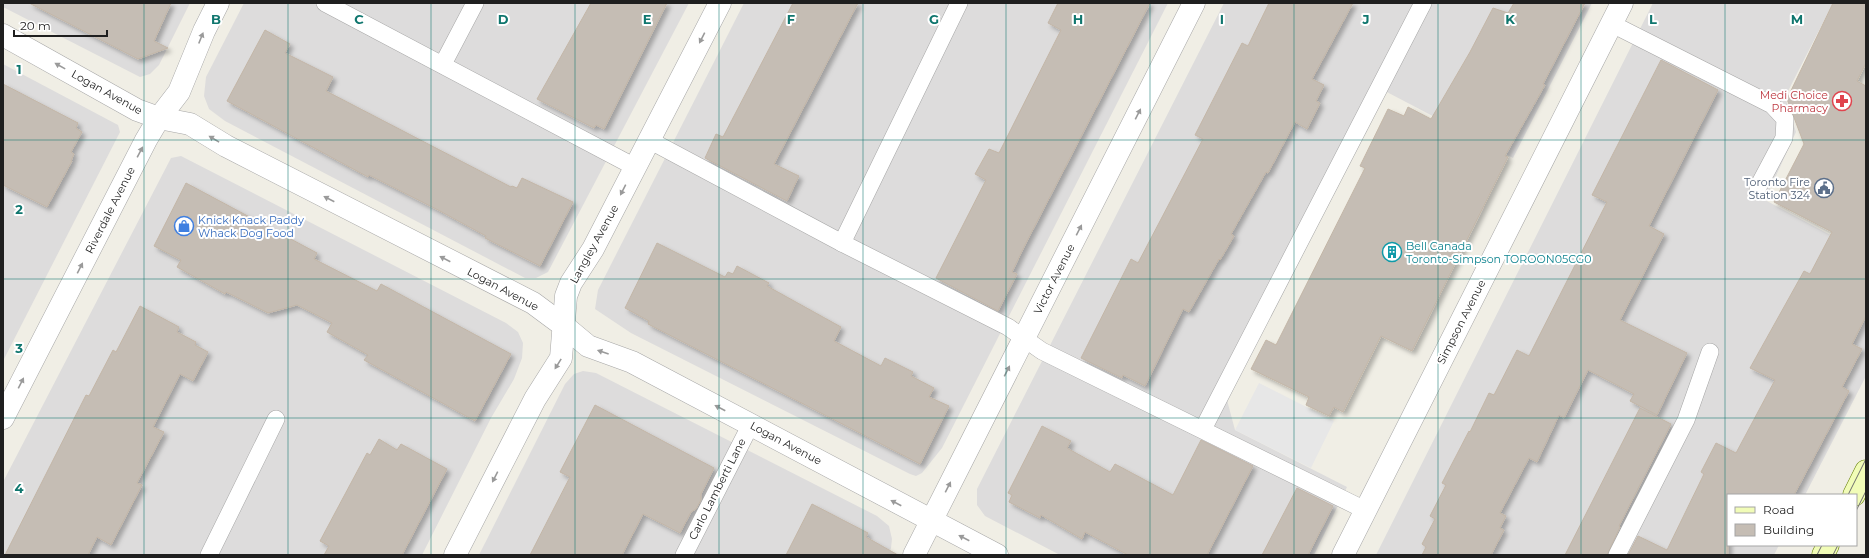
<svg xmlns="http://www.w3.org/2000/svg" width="1869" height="558" viewBox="0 0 1869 558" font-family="Montserrat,sans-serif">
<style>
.residential{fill:#dddcdc}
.parking{fill:#e7e7e7}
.building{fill:#c5bdb4;stroke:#c3b6a7;filter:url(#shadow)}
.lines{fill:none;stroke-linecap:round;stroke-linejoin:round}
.service-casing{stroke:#a6a6a6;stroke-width:18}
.minor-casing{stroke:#a6a6a6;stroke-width:23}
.secondary-casing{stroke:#617c00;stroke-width:23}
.service{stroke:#fff;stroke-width:17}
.minor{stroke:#fff;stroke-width:22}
.secondary{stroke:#f1fcb7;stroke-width:22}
.tram{stroke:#6d6d6d;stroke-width:1}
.oneway{fill:#9a9a9a}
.grid{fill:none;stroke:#0f766e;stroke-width:1;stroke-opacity:0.55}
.labels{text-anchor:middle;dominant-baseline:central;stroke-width:4;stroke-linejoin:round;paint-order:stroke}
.street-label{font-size:11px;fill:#1f1f1f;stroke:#fff}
.health-label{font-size:11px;fill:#be3a42;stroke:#fff;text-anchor:end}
.service-label{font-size:11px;fill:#4e5e75;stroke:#fff;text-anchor:end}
.shop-label{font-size:11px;fill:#366cbe;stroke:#fff;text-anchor:start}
.culture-label{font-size:11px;fill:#0d838f;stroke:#fff;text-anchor:start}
.grid-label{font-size:13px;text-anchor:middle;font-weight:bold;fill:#0f766e;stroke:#fff;stroke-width:4;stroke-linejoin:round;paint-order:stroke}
</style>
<defs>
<filter id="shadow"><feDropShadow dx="3.5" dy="3.5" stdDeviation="2" flood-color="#0004"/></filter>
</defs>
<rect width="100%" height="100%" fill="#f0eee5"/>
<g class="residential">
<polygon points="3,3 190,3 159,65 150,74 140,77 3,7"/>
<polygon points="244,3 689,3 548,272 536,278 525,278 225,121 209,109 204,96 206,77"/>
<polygon points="744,3 1168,3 942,448 922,473 916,476 910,474 631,333 595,309 598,290"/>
<polygon points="1224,3 1592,3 1513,158 1383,90 1227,400 1235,430 1347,487 1314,555 1060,555 985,516 977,505 977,489"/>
<polygon points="1653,3 1833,3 1785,97 1796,132 1765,200 1866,254 1866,376 1805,495 1728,495 1728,545 1779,545 1774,555 1376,555"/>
<polygon points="3,64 118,125 120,132 3,361"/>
<polygon points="181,156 506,323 518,332 523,343 522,358 514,379 491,418 422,555 3,555 3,482 171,158"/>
<polygon points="583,371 596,373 877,516 889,526 892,539 891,548 888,555 479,555 565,384 574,374"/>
</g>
<polygon class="parking" points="1259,383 1334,421 1311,468 1235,430"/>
<g class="building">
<polygon points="29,3 171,3 154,41 168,48 138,59"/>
<polygon points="591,3 667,3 604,129 596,125 594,128 537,99"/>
<polygon points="793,3 858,3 774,164 799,176 787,201 705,158 716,134 723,137"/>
<polygon points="1058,3 1150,3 1025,245 1012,272 1017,274 998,311 936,278 986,180 975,174 989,149 999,153 1061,30 1048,23"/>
<polygon points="1269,3 1353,3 1312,79 1324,85 1316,101 1320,103 1307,129 1295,122 1268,173 1266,172 1231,234 1234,236 1220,260 1219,259 1189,312 1183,309 1145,386 1123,375 1122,378 1081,358 1131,259 1138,263 1203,139 1195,135 1217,92 1242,43 1248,46"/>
<polygon points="1514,3 1585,3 1543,84 1545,85 1505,156 1508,157 1412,351 1381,336 1343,412 1334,407 1329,416 1306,405 1309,397 1251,369 1266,340 1276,345 1365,168 1360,166 1388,109 1404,116 1408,107 1431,119 1470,52 1493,8 1508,13"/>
<polygon points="1833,3 1866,3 1866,63 1857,81 1866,86 1866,316 1852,344 1862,349 1842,387 1849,391 1794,495 1728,495 1728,555 1628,555 1638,536 1667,550 1704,474 1701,472 1716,443 1736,453 1775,380 1750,368 1804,271 1810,274 1832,232 1774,202 1804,144 1787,99"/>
<polygon points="265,30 290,44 285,53 333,77 326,91 511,187 512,186 517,188 522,178 573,202 540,266 485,238 486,236 438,210 369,175 368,177 227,101"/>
<polygon points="1661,60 1718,90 1649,226 1664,234 1620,320 1687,353 1657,415 1630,401 1634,394 1588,370 1564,418 1559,415 1537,462 1529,458 1500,513 1506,516 1500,528 1504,530 1491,555 1422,555 1426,547 1422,544 1435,519 1430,516 1446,485 1442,483 1469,431 1470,432 1489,393 1494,395 1517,350 1529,356 1607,202 1592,195"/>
<polygon points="3,84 78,123 76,128 82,132 71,152 74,154 71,161 72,161 47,207 3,185"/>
<polygon points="186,183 317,253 314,259 377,291 381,284 511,354 475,421 364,360 368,355 327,332 332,323 297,305 268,313 226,292 225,294 177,267 181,260 154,246"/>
<polygon points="657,243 725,277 728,272 733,274 737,266 769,283 767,286 841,327 834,341 881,366 885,358 913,372 911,376 934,388 929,397 949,406 920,464 648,324 649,321 625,308"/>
<polygon points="140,306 179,327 177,332 196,342 195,345 208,352 193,381 180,374 153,427 164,432 137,483 142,485 111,545 97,537 88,555 5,555 86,395 89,396 113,350 116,352"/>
<polygon points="595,405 714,468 701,494 701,500 696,509 691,512 680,533 643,514 622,555 530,555 570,477 560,472"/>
<polygon points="1640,408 1671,424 1619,526 1620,527 1607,555 1565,555"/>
<polygon points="1042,426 1071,441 1067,448 1110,472 1115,464 1173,495 1201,440 1253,466 1207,555 1128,555 1085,532 1082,539 1041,515 1040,518 1009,502 1012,495 1008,493"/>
<polygon points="379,439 397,450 401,444 447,469 402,555 324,555 329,546 320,541 367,453 370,455"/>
<polygon points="1297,488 1333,506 1308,555 1262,555"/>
<polygon points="812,504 868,533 866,537 898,555 786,555"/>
</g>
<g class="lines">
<g class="service-casing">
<g id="service">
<polyline points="325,3 635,167"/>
<polyline points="1612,24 1772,105 1785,119 1784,138 1758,187"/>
<polyline points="443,64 475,3"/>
<polyline points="649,140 842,243 1008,327 1042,351 1365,510"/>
<polyline points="842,243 959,3"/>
<polyline points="1203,429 1423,3"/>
<polyline points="209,555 276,419"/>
<polyline points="684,555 751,424"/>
<polyline points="1617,555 1686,420 1710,352"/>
</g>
</g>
<g class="minor-casing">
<g id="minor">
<polyline points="3,35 137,110 159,118 190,124 226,146 533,303 564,326 588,346 632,362 997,555"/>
<polyline points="3,418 146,140 159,118 179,92 204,31 218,3"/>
<polyline points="455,555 535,399 561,358 566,296 571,283 593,249 720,3"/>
<polyline points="914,555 1194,3"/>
<polyline points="1343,555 1622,3"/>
</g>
</g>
<g class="secondary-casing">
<g id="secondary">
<polyline points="1854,495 1866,471"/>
<polyline points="1823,555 1828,545"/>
</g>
</g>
<use href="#service" class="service"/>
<use href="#minor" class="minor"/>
<use href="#secondary" class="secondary"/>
<g class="tram">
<polyline points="1848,495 1866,459"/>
<polyline points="1856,511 1866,491"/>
<polyline points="1817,555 1822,545"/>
<polyline points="1833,555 1838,545"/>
</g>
</g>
<defs><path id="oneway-solid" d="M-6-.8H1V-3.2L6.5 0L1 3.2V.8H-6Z"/></defs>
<g class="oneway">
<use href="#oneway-solid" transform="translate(201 38) rotate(-68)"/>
<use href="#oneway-solid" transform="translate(702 38) rotate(117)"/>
<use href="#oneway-solid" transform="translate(60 66) rotate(-151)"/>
<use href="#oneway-solid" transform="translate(1138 114) rotate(-63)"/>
<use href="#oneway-solid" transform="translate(214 139) rotate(-149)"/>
<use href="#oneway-solid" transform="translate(140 152) rotate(-62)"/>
<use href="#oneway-solid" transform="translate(623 190) rotate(117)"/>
<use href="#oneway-solid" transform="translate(329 199) rotate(-153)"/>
<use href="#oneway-solid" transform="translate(1079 230) rotate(-63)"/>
<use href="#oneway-solid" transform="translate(445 259) rotate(-153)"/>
<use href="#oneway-solid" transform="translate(80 268) rotate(-63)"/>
<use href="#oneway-solid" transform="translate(603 352) rotate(-161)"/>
<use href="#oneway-solid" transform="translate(558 364) rotate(122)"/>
<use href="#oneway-solid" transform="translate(1007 371) rotate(-63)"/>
<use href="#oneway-solid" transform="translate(21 383) rotate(-63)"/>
<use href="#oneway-solid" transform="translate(720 408) rotate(-152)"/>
<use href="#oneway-solid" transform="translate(495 477) rotate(117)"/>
<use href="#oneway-solid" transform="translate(948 487) rotate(-63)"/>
<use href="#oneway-solid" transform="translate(896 503) rotate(-152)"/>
<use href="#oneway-solid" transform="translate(964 538) rotate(-153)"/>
</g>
<path class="grid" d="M 144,3 L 144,555M 288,3 L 288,555M 431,3 L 431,555M 575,3 L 575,555M 719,3 L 719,555M 863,3 L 863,555M 1006,3 L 1006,555M 1150,3 L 1150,555M 1294,3 L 1294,555M 1438,3 L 1438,555M 1581,3 L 1581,555M 1725,3 L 1725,555M 3,140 L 1866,140M 3,279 L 1866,279M 3,418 L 1866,418"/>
<defs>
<g id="pharmacy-ring" transform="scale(1)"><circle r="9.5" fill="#fff" stroke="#e0444e" stroke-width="1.5"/><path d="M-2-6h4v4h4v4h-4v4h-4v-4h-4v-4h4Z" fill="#e0444e"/></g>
<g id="civic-ring" transform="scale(1)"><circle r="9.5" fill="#fff" stroke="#5c6f8a" stroke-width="1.5"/><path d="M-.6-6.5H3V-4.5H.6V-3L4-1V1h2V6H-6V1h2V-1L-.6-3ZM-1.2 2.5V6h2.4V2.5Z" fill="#5c6f8a"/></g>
<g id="shop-ring" transform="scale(1)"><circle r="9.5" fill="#fff" stroke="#3f7fe0" stroke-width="1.5"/><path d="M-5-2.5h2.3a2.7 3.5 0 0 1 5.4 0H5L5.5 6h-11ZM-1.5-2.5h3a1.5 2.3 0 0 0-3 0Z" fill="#3f7fe0"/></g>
<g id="building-ring" transform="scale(1)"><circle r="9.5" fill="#fff" stroke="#0f9aa8" stroke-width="1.5"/><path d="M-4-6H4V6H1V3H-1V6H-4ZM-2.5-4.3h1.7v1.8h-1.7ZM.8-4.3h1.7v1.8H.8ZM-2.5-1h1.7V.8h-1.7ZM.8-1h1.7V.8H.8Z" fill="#0f9aa8"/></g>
</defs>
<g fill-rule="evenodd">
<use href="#pharmacy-ring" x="1842" y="101"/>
<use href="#civic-ring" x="1824" y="188"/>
<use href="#shop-ring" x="184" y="226"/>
<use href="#building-ring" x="1392" y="252"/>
</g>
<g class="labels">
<g class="street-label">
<text transform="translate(107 92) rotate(29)">Logan Avenue</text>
<text transform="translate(110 210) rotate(-63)">Riverdale Avenue</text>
<text transform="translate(594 244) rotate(-61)">Langley Avenue</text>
<text transform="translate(1054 279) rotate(-63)">Victor Avenue</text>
<text transform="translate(503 289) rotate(28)">Logan Avenue</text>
<text transform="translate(1461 322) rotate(-63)">Simpson Avenue</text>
<text transform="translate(786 443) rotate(28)">Logan Avenue</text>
<text transform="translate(717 489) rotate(-63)">Carlo Lamberti Lane</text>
</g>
<g class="health-label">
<text x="1828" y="95">Medi Choice<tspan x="1828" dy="13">Pharmacy</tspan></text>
</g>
<g class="service-label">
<text x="1810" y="182">Toronto Fire<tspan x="1810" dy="13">Station 324</tspan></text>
</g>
<g class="shop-label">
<text x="198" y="220">Knick Knack Paddy<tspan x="198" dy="13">Whack Dog Food</tspan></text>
</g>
<g class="culture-label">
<text x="1406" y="246">Bell Canada<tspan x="1406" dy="13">Toronto-Simpson TOROON05CG0</tspan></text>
</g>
</g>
<g class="grid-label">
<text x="216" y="24">B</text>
<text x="359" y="24">C</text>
<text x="503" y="24">D</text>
<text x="647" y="24">E</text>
<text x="791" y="24">F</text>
<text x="934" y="24">G</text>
<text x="1078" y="24">H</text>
<text x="1222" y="24">I</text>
<text x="1366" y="24">J</text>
<text x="1510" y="24">K</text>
<text x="1653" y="24">L</text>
<text x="1797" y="24">M</text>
<text x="19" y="74">1</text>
<text x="19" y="214">2</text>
<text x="19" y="353">3</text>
<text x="19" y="493">4</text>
</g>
<rect width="1869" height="558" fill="none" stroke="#1f1f1f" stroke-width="8"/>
<rect x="1727" y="494" width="130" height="52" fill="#ffffff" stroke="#a5a5a5"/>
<rect x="1735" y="507" width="20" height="6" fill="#f1fcb7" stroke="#a5a5a5"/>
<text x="1763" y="514" font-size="12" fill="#1f1f1f">Road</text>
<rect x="1735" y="524" width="20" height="12" fill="#c5bdb4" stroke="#a5a5a5"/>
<text x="1763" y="534" font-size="12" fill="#1f1f1f">Building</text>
<path d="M14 30v6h93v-6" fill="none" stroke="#1f1f1f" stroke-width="2"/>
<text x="20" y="30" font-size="12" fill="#1f1f1f" stroke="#ffffff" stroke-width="3" paint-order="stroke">20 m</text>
</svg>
